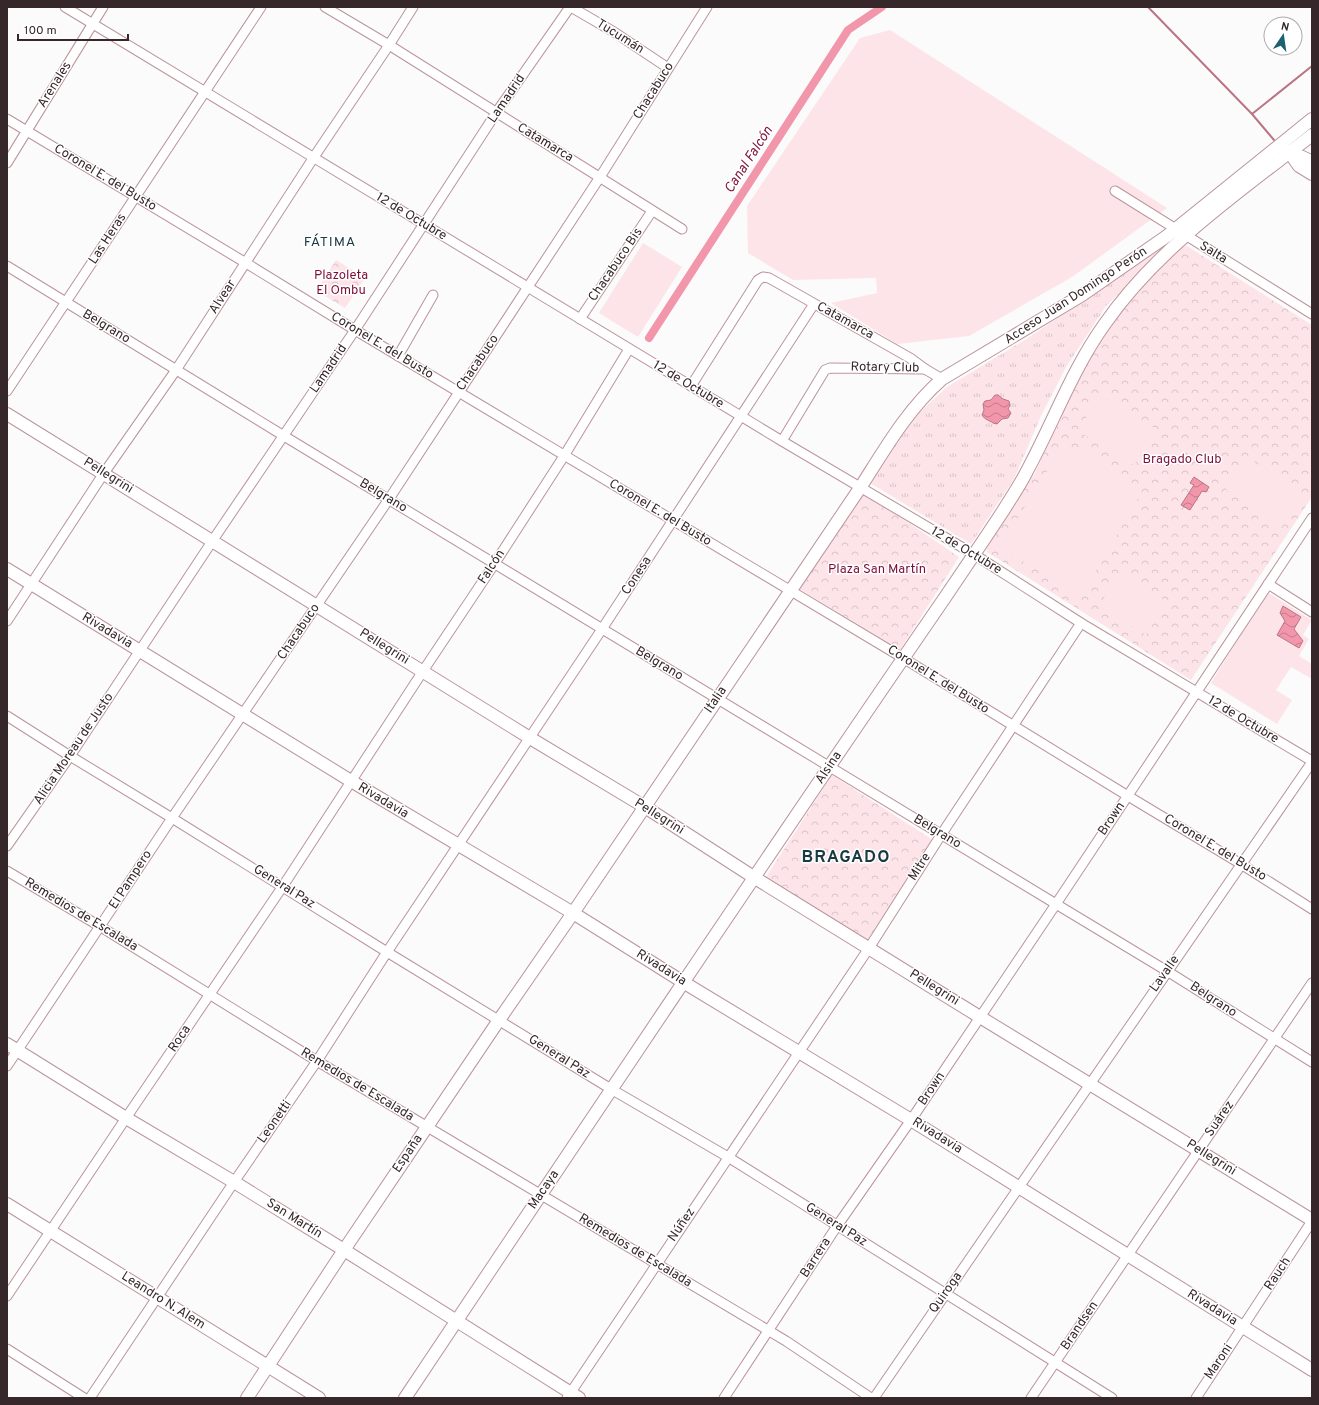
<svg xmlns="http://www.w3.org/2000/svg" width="1319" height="1405" viewBox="0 0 1319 1405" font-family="Overpass,sans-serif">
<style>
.grass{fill:url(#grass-tufts)}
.park{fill:url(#park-crowns)}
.pitch{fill:#fde4e9}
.water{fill:url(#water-waves);stroke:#ba7584}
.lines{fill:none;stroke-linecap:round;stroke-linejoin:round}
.stream{stroke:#ba7584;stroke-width:2}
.canal{stroke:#f296ab;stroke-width:8}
.street-casing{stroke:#ba949b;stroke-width:11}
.secondary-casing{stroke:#ba949b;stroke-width:14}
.street{stroke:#fff;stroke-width:9}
.secondary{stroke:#fff;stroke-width:12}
.labels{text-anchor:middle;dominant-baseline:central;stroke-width:3;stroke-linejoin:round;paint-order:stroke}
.street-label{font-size:13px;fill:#36272a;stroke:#fff}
.park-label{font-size:13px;fill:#7b0e39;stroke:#fff}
.water-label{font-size:14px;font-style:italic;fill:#83183f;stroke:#fff}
.neighbourhood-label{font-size:14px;letter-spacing:1px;fill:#1a3a42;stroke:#fff}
.district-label{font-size:17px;font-weight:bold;letter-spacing:1px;fill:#1a3a42;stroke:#fff}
</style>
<defs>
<pattern id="grass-tufts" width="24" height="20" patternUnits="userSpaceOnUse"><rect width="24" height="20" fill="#fde4e9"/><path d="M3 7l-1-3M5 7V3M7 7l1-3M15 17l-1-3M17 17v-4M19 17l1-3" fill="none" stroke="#d9c4c8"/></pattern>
<pattern id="park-crowns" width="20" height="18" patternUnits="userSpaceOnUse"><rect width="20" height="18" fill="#fde4e9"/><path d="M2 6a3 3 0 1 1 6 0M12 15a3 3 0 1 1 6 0" fill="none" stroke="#d9c4c8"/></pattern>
<pattern id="water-waves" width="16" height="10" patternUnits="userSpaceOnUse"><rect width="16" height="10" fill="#f296ab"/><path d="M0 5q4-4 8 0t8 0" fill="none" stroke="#c57a8b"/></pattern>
</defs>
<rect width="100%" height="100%" fill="#fbfbfb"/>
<polygon class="grass" points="1166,242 1167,245 1166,248 1106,306 1066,367 1041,416 1014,479 971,544 870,483 898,440 920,412 947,387 1028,338 1120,275"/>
<g class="park">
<polygon points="1187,246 1312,325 1312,497 1191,680 987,552 986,543 1034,475 1073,389 1119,309 1176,248"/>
<polygon points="336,260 365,278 345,308 316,291"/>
<polygon points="862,491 959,557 900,650 796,587"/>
<polygon points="832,775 933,840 866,942 766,877"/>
</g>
<g class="pitch">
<polygon points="890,30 1167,208 1072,277 969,336 897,344 831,303 877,293 876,278 793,280 748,253 747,206 860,38"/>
<polygon points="643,243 682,267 638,337 599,313"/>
<polygon points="1100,395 1156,429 1134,465 1078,431"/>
<polygon points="1063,445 1087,452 1118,471 1142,492 1080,597 1000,547"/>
<polygon points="1248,458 1303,494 1282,527 1226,490"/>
<polygon points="1120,572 1167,602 1146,635 1099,606"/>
<polygon points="1267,592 1312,620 1303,635 1309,639 1299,656 1312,664 1312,679 1291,667 1276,690 1292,700 1277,724 1211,683"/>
</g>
<g class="water">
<path d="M 995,395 L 998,395 L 1003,399 L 1009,401 L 1010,405 L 1008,409 L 1011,413 L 1008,418 L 1002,419 L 997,424 L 993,423 C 989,420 985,420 982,415 L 984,410 L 983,404 L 985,401 L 991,400 Z"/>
<polygon points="1194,477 1209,487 1206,492 1202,491 1190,510 1181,505 1194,485 1190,483"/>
<polygon points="1283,606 1301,617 1294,629 1303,641 1299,648 1277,635 1285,621 1280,613"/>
</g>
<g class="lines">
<g class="stream">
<polyline points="1148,7 1252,114 1274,140"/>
<polyline points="1252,114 1312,66"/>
</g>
<polyline class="canal" points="649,338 848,30 882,7"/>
<g class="street-casing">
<g id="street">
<polyline points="65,7 782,441 975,555 1081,623 1312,761"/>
<polyline points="325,7 389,45 682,229"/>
<polyline points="571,7 614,32 668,68"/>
<polyline points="7,119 246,263 355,330 903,658 1128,796 1241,864 1312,909"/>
<polyline points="7,163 103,7"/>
<polyline points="1115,191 1312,314"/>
<polyline points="7,266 284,436 1056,904 1167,971 1312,1062"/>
<polyline points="580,319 652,211"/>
<polyline points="398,356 433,295"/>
<polyline points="691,386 758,280 763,277 769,278 910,358 925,369"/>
<polyline points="7,391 261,7"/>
<polyline points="782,441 825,370 830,368 925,369 942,379"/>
<polyline points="1268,584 1312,612"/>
<polyline points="7,621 104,473 176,370 314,157 389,45 413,7"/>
<polyline points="7,716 70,756 172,818 387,952 611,1089 728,1157 1112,1398"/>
<polyline points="7,846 70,756 213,540 355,330 496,113 570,7"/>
<polyline points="7,871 101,927 317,1061 786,1341 871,1398"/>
<polyline points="7,1066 172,818 389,499 600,177 707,7"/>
<polyline points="7,1296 126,1118 283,886 423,671 495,563 564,456 629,349"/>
<polyline points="7,1349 84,1398"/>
<polyline points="90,1398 234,1182 317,1061 387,952 602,629 814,304"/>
<polyline points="567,1398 869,948 941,835 1081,623"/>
<polyline points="724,1398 837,1226 911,1120 1056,904 1312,518"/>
<path d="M 874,1398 C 1020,1186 1165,974 1312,762"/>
<polyline points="1031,1398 1312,983"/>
<polyline points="1196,1398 1312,1221"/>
</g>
</g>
<g class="secondary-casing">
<g id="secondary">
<path d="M 1284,149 C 1293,155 1303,156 1312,162"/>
<polyline points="1290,153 1299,166 1312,174"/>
<polyline points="7,414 530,738 645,807 755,878 980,1017 1312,1220"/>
<polyline points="7,569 351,781 573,913 683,982 911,1120 1312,1370"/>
<polyline points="7,1044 126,1118 234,1182 344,1250 579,1398"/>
<polyline points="7,1204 319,1398"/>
<path d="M 247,1398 L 344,1250 L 499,1020 L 573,913 L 860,488 C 885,449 907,410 942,379 L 1082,295 L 1167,236 L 1312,119"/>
<path d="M 405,1398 C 584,1130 763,862 946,596 C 965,568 984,540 1003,511 C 1011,498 1020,485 1027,471 C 1053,423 1072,370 1104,325 C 1157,248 1239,192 1312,135"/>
</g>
</g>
<use href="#street" class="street"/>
<use href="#secondary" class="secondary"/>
</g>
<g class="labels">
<g class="street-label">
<text transform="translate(620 37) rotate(32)">Tucumán</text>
<text transform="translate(55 85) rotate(-58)">Arenales</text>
<text transform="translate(654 91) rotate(-58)">Chacabuco</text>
<text transform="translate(507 99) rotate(-56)">Lamadrid</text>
<text transform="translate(545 143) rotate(31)">Catamarca</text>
<text transform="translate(105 178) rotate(31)">Coronel E. del Busto</text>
<text transform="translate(411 217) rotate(31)">12 de Octubre</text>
<text transform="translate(108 239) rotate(-57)">Las Heras</text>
<text transform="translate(1213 253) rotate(32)">Salta</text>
<text transform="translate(616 265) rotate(-56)">Chacabuco Bis</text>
<text transform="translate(1076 296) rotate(-33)">Acceso Juan Domingo Perón</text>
<text transform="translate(223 297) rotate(-57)">Alvear</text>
<text transform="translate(845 321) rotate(29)">Catamarca</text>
<text transform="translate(106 327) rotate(31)">Belgrano</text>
<text transform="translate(382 346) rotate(31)">Coronel E. del Busto</text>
<text transform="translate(478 363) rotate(-56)">Chacabuco</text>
<text transform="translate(885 368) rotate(1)">Rotary Club</text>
<text transform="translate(329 369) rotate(-56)">Lamadrid</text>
<text transform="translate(688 385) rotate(31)">12 de Octubre</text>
<text transform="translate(108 476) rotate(32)">Pellegrini</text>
<text transform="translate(383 496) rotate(31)">Belgrano</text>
<text transform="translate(660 513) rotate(31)">Coronel E. del Busto</text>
<text transform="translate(966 551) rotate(31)">12 de Octubre</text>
<text transform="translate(492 567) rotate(-57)">Falcón</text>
<text transform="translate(637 576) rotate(-57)">Conesa</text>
<text transform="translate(107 631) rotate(31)">Rivadavia</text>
<text transform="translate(299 632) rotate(-56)">Chacabuco</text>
<text transform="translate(384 647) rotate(32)">Pellegrini</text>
<text transform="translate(659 664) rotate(31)">Belgrano</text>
<text transform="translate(938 680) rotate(32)">Coronel E. del Busto</text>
<text transform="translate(716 700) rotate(-56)">Italia</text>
<text transform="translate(1243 720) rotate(31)">12 de Octubre</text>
<text transform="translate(74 749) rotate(-56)">Alicia Moreau de Justo</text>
<text transform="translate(829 768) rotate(-56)">Alsina</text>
<text transform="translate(383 801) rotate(31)">Rivadavia</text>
<text transform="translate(659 817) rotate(32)">Pellegrini</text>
<text transform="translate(1112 819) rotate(-56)">Brown</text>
<text transform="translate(937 832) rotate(31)">Belgrano</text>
<text transform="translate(1215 848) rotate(31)">Coronel E. del Busto</text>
<text transform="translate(920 867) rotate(-57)">Mitre</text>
<text transform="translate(131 880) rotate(-57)">El Pampero</text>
<text transform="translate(284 887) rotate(32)">General Paz</text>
<text transform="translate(81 915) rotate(31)">Remedios de Escalada</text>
<text transform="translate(661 968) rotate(32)">Rivadavia</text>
<text transform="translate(1165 974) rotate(-55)">Lavalle</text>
<text transform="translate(934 988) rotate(32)">Pellegrini</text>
<text transform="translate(1213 1000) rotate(33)">Belgrano</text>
<text transform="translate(180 1039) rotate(-56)">Roca</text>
<text transform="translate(559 1057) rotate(32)">General Paz</text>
<text transform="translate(357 1085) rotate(31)">Remedios de Escalada</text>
<text transform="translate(932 1089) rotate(-56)">Brown</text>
<text transform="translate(1220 1119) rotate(-55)">Suárez</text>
<text transform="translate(275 1122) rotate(-55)">Leonetti</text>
<text transform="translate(937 1136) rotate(32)">Rivadavia</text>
<text transform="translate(408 1154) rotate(-56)">España</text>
<text transform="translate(1211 1158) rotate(32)">Pellegrini</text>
<text transform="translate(544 1190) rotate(-56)">Macaya</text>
<text transform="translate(294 1219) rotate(32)">San Martín</text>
<text transform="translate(682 1225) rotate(-56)">Núñez</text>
<text transform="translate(836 1225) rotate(32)">General Paz</text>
<text transform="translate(635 1251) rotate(31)">Remedios de Escalada</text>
<text transform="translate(816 1258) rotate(-57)">Barrera</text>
<text transform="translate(1278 1274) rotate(-57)">Rauch</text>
<text transform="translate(946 1293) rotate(-55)">Quiroga</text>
<text transform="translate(163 1301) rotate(32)">Leandro N. Alem</text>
<text transform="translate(1212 1308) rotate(32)">Rivadavia</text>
<text transform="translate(1080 1326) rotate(-56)">Brandsen</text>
<text transform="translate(1219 1362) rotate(-56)">Maroni</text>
</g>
<g class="park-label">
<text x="341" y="276">Plazoleta<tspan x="341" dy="15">El Ombu</tspan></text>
<text x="1182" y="460">Bragado Club</text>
<text x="877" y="570">Plaza San Martín</text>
</g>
<g class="water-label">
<text transform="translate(749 160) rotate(-57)">Canal Falcón</text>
</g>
<g class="neighbourhood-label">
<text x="330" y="242">FÁTIMA</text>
</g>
<g class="district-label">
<text x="846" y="858">BRAGADO</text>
</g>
</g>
<rect width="1319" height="1405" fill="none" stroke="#36272a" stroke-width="16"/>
<g transform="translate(1283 36) rotate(13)"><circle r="19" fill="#ffffff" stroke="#afa9aa"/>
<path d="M0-3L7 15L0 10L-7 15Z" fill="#1a6271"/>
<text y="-6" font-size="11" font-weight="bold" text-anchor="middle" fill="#36272a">N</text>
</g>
<path d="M18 34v6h110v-6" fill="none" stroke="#36272a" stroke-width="2"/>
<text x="24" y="34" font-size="12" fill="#36272a" stroke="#ffffff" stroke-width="3" paint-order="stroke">100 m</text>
</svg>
